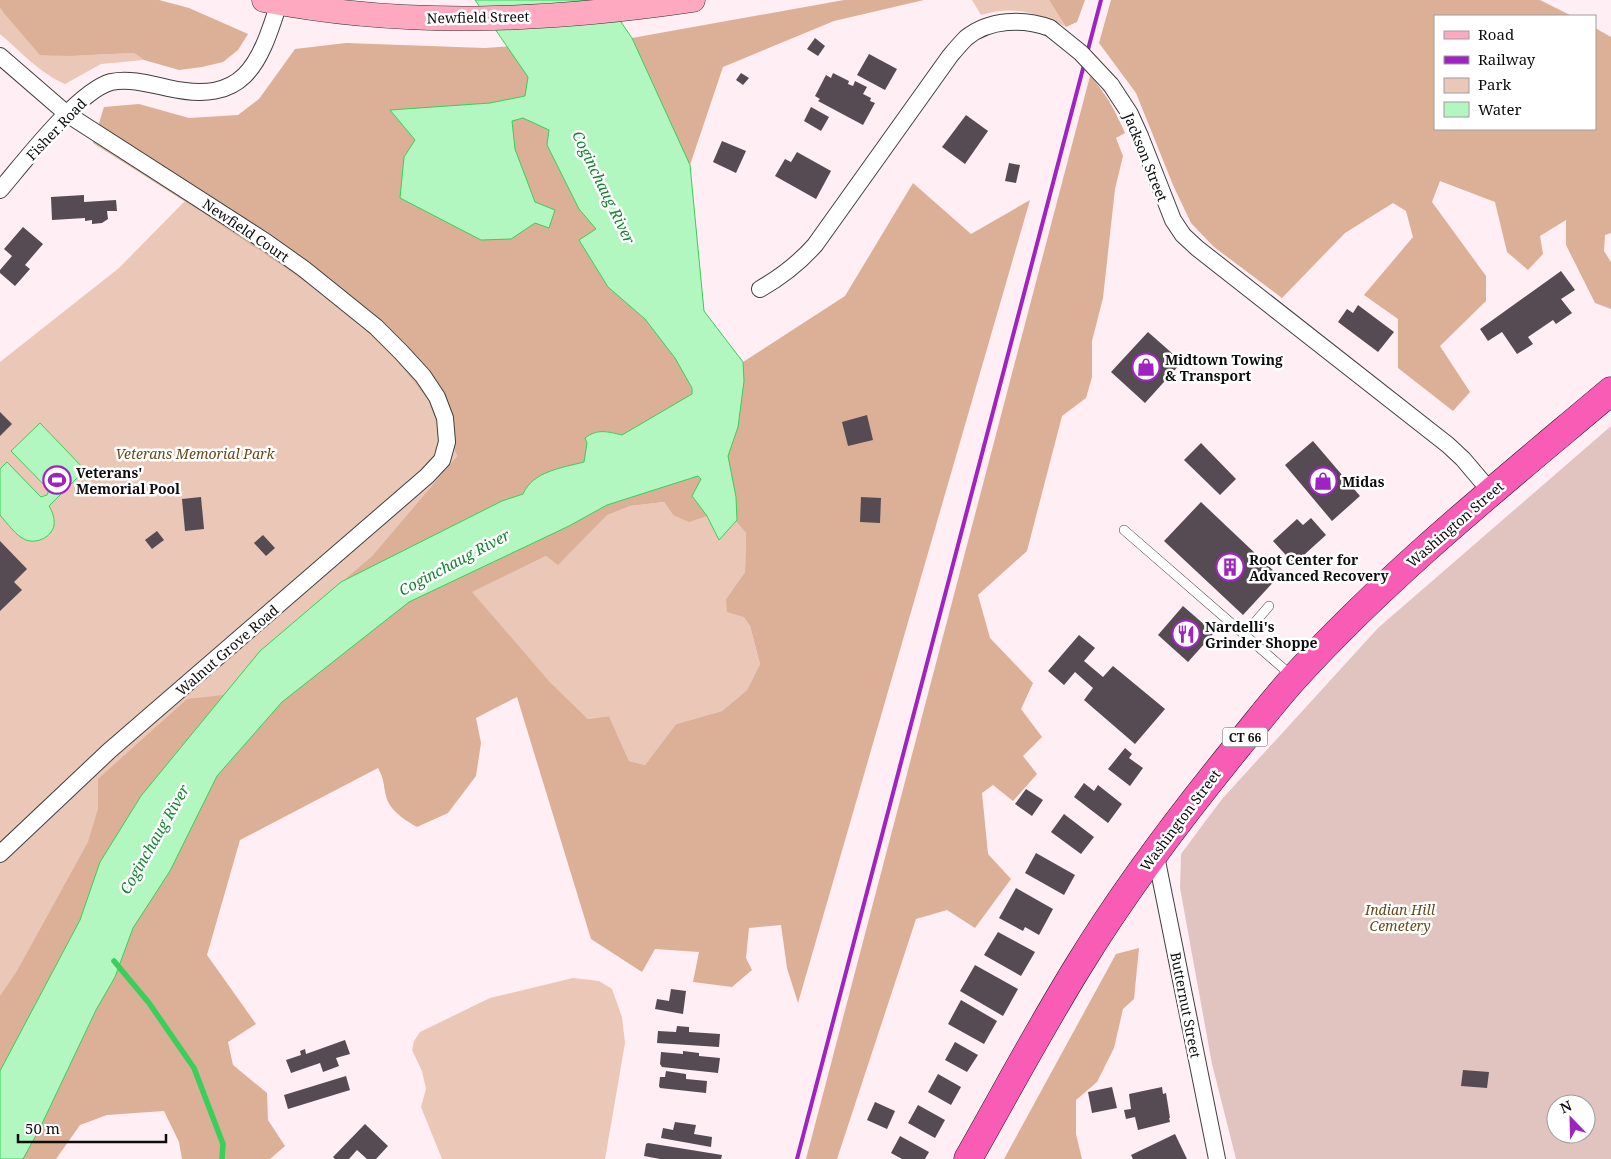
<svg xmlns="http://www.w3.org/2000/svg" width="1611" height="1159" viewBox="0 0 1611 1159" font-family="'Noto Serif',serif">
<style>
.green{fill:#eac7b7}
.forest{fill:#dbb096;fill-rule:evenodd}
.cemetery{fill:#e1c4bf;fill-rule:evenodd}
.water{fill:#b2f7c0;stroke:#38cf5a}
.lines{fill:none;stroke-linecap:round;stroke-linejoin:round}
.stream{stroke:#38cf5a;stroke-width:5.5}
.building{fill:#564a53}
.service-casing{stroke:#404040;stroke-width:10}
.minor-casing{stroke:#404040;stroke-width:18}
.secondary-casing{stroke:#2f2f2f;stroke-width:25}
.trunk-casing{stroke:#1e1e1e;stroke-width:29}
.service{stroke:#fff;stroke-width:9}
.minor{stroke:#fff;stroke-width:16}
.secondary{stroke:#ffa9c1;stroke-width:24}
.trunk{stroke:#f85cb4;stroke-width:28}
.rail{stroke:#9e23c0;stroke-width:4}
.minor-bridge-casing{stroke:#404040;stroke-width:18;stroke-linecap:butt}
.minor-bridge{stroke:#fff;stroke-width:16}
.labels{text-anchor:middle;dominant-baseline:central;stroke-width:5;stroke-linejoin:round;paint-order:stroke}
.shield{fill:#fff;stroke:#565656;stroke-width:1}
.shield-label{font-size:12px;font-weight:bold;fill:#0d0d0d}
.street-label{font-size:14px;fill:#0d0d0d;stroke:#fff}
.poi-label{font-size:14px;font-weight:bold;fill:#0d0d0d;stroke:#fff;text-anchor:start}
.park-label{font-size:14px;font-style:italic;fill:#664a1d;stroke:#fff}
.water-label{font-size:15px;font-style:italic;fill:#148432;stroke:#fff}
</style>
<rect width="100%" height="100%" fill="#ffeef4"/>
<g class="green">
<path d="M 972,0 L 1049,0 L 1066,27 C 1036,13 1014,5 981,15 Z"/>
<path d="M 0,8 L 3,12 L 70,56 L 134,53 L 144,60 L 101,64 L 65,84 C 41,74 20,51 0,34 Z"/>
<path d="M 185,201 C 281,265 416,343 457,456 L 372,556 L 260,651 L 0,1071 L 0,362 L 119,268 Z"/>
<polygon points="664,502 673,515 707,516 719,540 737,520 746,533 745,572 726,599 745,617 750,626 760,664 747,690 722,711 676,724 645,765 629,761 609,716 588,719 549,681 471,592 546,556 558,564 607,514 630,506"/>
<polygon points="573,978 599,981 612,989 622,1017 625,1043 605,1159 442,1159 421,1107 426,1089 422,1071 412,1050 414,1041 420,1032 490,998"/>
</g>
<g class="forest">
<polygon points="0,0 159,0 189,8 248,34 238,50 223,62 202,67 179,70 144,60 134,53 70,56 40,55 3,12 0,8"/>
<path d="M 844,0 L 924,0 L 834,21 L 723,67 L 690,165 L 704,311 L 743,362 L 845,296 L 913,183 L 971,234 L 1030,200 L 798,1003 L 787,968 L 781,925 L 749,928 L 746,958 L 752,970 L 732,987 L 693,982 L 699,952 L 655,949 L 642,972 L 591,939 L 517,697 L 476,718 L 481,743 L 476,776 L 448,813 L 417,827 C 406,821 389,810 386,796 C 383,784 385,781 378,768 L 240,840 L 207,955 L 256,1024 L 228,1042 L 233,1065 L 267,1093 L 268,1120 L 285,1146 L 270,1159 L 182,1159 L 179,1142 L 164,1111 L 107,1115 L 80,1125 L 56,1159 L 0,1159 L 0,996 L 17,971 L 88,842 L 98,809 L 98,779 L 187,699 L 224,695 L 260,651 L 372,556 L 457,456 C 421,358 317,288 233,233 C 187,202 140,173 93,143 L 104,107 L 139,104 L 189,118 L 238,115 L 259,99 L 295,49 L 346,43 L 485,48 L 632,38 ZM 664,502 L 673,515 L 689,522 L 707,516 L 719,540 L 736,521 L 746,533 L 745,572 L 726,599 L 727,612 L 744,617 L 750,626 L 760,664 L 747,690 L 722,711 L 676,724 L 645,765 L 629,761 L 609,716 L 588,719 L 549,681 L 472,592 L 546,556 L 558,565 L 607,515 L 630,506 Z"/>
<polygon points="1049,0 1085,0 1077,22 1066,27"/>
<polygon points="1111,0 1540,0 1572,16 1435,16 1435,129 1595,129 1595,28 1611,37 1611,233 1605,235 1604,251 1611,262 1611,309 1595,303 1566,245 1566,220 1540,236 1543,254 1528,270 1507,252 1495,202 1440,181 1432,202 1486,276 1486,301 1440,346 1470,392 1453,411 1398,368 1398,319 1364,295 1413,237 1406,211 1393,203 1345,233 1282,298 1214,247 1191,223 1173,185 1136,93 1099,43"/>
<path d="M 1090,76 C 1106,93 1116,112 1125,133 L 1116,138 L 1123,156 L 1115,189 L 1103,298 L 1092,341 L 1092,377 L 1086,398 L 1062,416 L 1027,551 L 978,595 L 990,638 L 1033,683 L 1021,709 L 1042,737 L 1023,756 L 1037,774 L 1013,801 L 993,785 L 982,793 L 988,854 L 1011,879 L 975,928 L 947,910 L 916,919 L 837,1159 L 806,1159 Z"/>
<polygon points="1139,948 1134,999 1123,1009 1114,1048 1097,1082 1076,1100 1076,1134 1082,1159 1004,1159 1116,954"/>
</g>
<path class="cemetery" d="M 1611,426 L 1611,1159 L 1236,1159 L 1212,1064 L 1180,888 L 1181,854 L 1222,799 L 1378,628 ZM 1556,1104 L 1586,1104 L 1586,1134 L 1556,1134 Z"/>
<g class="water">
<path d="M 475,0 L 606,0 L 632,38 L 690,165 L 704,311 L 743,362 L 744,381 L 738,427 L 728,456 L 736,497 L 737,520 L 719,540 L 707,516 L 692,496 L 701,479 L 698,476 L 607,505 L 569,526 L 409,602 L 282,702 L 217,776 L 170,871 L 133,928 L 115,977 L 96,1010 L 40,1128 L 23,1159 L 0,1159 L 0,1071 L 80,920 L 100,862 L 141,796 L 260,651 L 341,582 L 502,501 L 523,494 C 533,471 562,468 584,462 L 587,443 L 585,438 C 598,428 608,432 622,435 L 692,394 L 692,388 L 675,358 L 645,319 L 608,287 L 579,240 L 596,229 L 579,209 L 547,145 L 549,130 L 523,118 L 512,121 L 515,149 L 535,202 L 555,210 L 549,228 L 535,223 L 511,239 L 481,240 L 400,198 L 404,157 L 415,140 L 390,110 L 490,103 L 525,96 L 528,77 Z"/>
<path d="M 40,423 L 85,470 L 49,506 C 52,511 55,518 54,525 C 52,537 37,544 26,540 C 16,536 7,523 0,515 L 0,469 L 7,462 L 38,494 L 41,497 L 47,495 L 49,490 L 11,451 Z"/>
</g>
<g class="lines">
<polyline class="stream" points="114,961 149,1003 194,1068 223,1144 222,1159"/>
</g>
<g class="building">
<polygon points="815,38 825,46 818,56 807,49"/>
<polygon points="869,54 897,69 885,90 857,75"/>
<polygon points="741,73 749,78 743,85 736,80"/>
<polygon points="833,73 849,81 848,84 853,86 855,81 867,87 863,94 871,98 870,101 875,103 863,125 818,101 820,99 815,96 826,75 831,78"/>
<polygon points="811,107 829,117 821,131 804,121"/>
<polygon points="966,115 988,131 965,164 942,147"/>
<polygon points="722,141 746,151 736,173 713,162"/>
<polygon points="797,152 831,171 816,199 775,176 785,159 791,162"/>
<polygon points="1009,163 1020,165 1016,183 1005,181"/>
<polygon points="84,195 84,202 116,200 117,211 107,211 108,219 102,223 92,224 92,220 85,221 85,218 52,220 51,197"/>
<polygon points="23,227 43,244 25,265 30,269 15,286 0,273 0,270 12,256 4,249"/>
<polygon points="1561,271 1575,290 1561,299 1572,313 1556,324 1553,320 1528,337 1533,344 1517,354 1502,332 1488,341 1480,329"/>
<polygon points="1358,305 1394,332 1378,352 1338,322 1347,309 1353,313"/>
<polygon points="1148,332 1182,362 1145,403 1111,372"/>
<polygon points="0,412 12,424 0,436"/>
<polygon points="867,415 873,440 848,446 842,422"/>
<polygon points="1313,441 1360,496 1332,521 1285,465"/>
<polygon points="1201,443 1236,479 1220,495 1184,460"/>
<polygon points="201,497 204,529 185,531 182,499"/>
<polygon points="861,497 881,498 880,523 860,522"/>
<polygon points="1201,502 1279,576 1243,615 1164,541"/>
<polygon points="1311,518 1326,535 1294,564 1273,541 1297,519 1303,525"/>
<polygon points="157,531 164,540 152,549 145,540"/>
<polygon points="263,535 275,548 266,556 254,543"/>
<polygon points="0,541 27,569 14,582 22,590 0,611"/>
<polygon points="1183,606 1214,633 1188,662 1158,635"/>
<polygon points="1079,635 1095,648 1084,661 1103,677 1113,666 1165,709 1135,744 1084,700 1093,688 1075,672 1064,685 1048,671"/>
<polygon points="1125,748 1132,754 1129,758 1143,768 1130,786 1108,769"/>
<polygon points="1084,783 1094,791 1098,785 1122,804 1108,823 1074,797"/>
<polygon points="1026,789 1043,800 1032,816 1015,804"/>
<polygon points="1064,814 1094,837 1081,854 1051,832"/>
<polygon points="1036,853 1075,875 1064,895 1025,873"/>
<polygon points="1016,888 1053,909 1039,935 1025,927 1023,931 999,918"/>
<polygon points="998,932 1035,952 1021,976 984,955"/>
<polygon points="975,965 1018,989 1003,1016 960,991"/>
<polygon points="671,989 686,991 683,1014 655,1009 657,999 669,1001"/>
<polygon points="961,1000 997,1021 984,1044 948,1024"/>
<polygon points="677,1026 689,1027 689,1032 720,1034 719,1047 657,1043 658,1031 676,1032"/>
<polygon points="345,1040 350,1054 336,1058 339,1066 323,1072 320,1063 291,1073 286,1060 301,1055 300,1051 305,1049 306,1054"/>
<polygon points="955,1042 978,1055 967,1072 945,1060"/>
<polygon points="683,1051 699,1053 699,1056 720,1058 718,1073 662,1067 660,1064 661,1052 683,1054"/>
<polygon points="1463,1070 1489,1072 1487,1088 1461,1086"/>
<polygon points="666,1071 686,1074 686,1079 707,1081 706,1093 660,1088 659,1086 660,1077 665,1077"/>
<polygon points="938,1074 961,1087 951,1105 928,1092"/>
<polygon points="346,1076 350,1090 288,1109 284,1095"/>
<polygon points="1112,1087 1117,1108 1092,1113 1088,1092"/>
<polygon points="1162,1087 1163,1094 1166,1093 1170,1118 1169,1118 1170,1122 1138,1130 1135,1117 1126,1119 1124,1110 1131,1109 1129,1094"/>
<polygon points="875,1102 895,1111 887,1129 867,1120"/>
<polygon points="918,1105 945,1120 935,1138 908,1123"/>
<polygon points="675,1122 696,1125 694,1134 712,1137 711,1147 661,1138 663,1128 673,1130"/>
<polygon points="365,1124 388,1146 376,1159 367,1159 357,1150 349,1159 335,1159 333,1157"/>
<polygon points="1175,1134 1187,1159 1133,1159 1131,1155"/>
<polygon points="900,1136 929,1152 925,1159 902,1159 891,1153"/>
<polygon points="648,1143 722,1155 721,1159 660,1159 644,1156 646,1144"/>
</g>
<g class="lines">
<g class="service-casing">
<g id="service">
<polyline points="1124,530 1292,676"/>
<polyline points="1244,635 1269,606"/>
</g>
</g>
<g class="minor-casing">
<g id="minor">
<polyline points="0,56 67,114 266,242 304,269 376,327 401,352 423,376 437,397 445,418 447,442 442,460 427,476 109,751 0,854"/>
<polyline points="1111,85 1130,114 1140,136 1173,220 1183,235 1197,248 1448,445 1463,459 1491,492"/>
<path d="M 0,190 C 24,162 78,91 111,82 C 130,78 150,84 168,88 C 244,105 259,66 279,3"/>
<path d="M 760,289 C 781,277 799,263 815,245 L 950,56 C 955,50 960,44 966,38 C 989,19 1024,18 1050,28"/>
<polyline points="1155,851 1217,1159"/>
</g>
</g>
<g class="secondary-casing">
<path id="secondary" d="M 264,0 C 406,28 551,21 693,0"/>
</g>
<g class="trunk-casing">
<path id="trunk" d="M 968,1159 C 1005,1094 1040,1028 1079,965 C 1126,888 1180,817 1237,747 C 1256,724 1275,699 1295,677 C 1391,572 1502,483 1611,391"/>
</g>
<use href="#service" class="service"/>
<use href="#minor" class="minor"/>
<use href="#secondary" class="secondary"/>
<use href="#trunk" class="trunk"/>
<polyline class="rail" points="797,1159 1101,0"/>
<g class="minor-bridge-casing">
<polyline id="minor-bridge" points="1050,28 1081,53 1111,85"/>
</g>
<use href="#minor-bridge" class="minor-bridge"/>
</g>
<defs>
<g id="shop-ring" transform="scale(1.4375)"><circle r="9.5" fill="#fff" stroke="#9e23c0" stroke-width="1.5"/><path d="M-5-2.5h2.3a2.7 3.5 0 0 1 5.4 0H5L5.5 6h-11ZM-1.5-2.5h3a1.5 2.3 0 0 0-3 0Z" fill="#9e23c0"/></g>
<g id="stadium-ring" transform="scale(1.4375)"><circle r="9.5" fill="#fff" stroke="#9e23c0" stroke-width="1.5"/><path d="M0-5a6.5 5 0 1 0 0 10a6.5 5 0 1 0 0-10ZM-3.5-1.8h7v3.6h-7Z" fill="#9e23c0"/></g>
<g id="building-ring" transform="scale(1.4375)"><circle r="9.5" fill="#fff" stroke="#9e23c0" stroke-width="1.5"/><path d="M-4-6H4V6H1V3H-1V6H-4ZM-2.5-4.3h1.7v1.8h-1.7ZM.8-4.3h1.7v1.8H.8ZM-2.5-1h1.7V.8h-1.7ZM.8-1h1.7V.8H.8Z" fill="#9e23c0"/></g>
<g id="restaurant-ring" transform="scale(1.4375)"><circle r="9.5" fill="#fff" stroke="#9e23c0" stroke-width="1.5"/><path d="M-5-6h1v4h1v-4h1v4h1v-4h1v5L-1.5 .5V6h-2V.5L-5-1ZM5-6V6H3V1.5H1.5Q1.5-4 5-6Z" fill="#9e23c0"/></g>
</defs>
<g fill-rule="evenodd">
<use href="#shop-ring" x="1146" y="367"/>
<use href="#stadium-ring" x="57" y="480"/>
<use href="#shop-ring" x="1323" y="481"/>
<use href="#building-ring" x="1230" y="567"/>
<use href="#restaurant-ring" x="1186" y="634"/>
</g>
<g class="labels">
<rect class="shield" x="1222.5" y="727.5" width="45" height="19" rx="4"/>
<g class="shield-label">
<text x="1245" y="737">CT 66</text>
</g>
<g class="street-label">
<text transform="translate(478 17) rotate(-1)">Newfield Street</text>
<text transform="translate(56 129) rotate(-46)">Fisher Road</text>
<text transform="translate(1146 157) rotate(68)">Jackson Street</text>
<text transform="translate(246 230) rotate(34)">Newfield Court</text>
<text transform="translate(1455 524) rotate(-41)">Washington Street</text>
<text transform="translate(227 650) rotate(-41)">Walnut Grove Road</text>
<text transform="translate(1180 820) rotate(-53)">Washington Street</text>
<text transform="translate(1186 1005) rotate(79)">Butternut Street</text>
</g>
<g class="poi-label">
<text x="1165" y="359">Midtown Towing<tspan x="1165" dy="16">&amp; Transport</tspan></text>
<text x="76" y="472">Veterans'<tspan x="76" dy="16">Memorial Pool</tspan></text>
<text x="1342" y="481">Midas</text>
<text x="1249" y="559">Root Center for<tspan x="1249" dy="16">Advanced Recovery</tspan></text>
<text x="1205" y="626">Nardelli's<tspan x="1205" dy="16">Grinder Shoppe</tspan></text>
</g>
<g class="park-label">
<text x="195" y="453">Veterans Memorial Park</text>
<text x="1400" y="909">Indian Hill<tspan x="1400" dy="16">Cemetery</tspan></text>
</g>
<g class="water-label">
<text transform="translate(604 187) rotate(64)">Coginchaug River</text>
<text transform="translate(454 562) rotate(-28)">Coginchaug River</text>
<text transform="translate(154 839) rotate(-60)">Coginchaug River</text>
</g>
</g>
<rect x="1434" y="15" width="162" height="115" fill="#ffffff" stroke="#9e9e9e"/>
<rect x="1444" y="31" width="25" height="8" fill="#ffa9c1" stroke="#9e9e9e"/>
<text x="1478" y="40" font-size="15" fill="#0d0d0d">Road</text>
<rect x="1444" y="56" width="25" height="8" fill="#9e23c0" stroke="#9e9e9e"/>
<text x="1478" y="65" font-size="15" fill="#0d0d0d">Railway</text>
<rect x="1444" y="78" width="25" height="15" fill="#eac7b7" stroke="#9e9e9e"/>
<text x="1478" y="90" font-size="15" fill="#0d0d0d">Park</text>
<rect x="1444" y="102" width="25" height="15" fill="#b2f7c0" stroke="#9e9e9e"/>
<text x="1478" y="115" font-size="15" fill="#0d0d0d">Water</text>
<g transform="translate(1571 1119) rotate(337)"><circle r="24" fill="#ffffff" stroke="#9e9e9e"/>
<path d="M0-4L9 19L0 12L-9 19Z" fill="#9e23c0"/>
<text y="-8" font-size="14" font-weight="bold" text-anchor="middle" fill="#0d0d0d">N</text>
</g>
<path d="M18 1134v8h148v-8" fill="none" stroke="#0d0d0d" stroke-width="2.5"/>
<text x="25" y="1134" font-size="15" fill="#0d0d0d" stroke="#ffffff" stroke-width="4" paint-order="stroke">50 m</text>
</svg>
